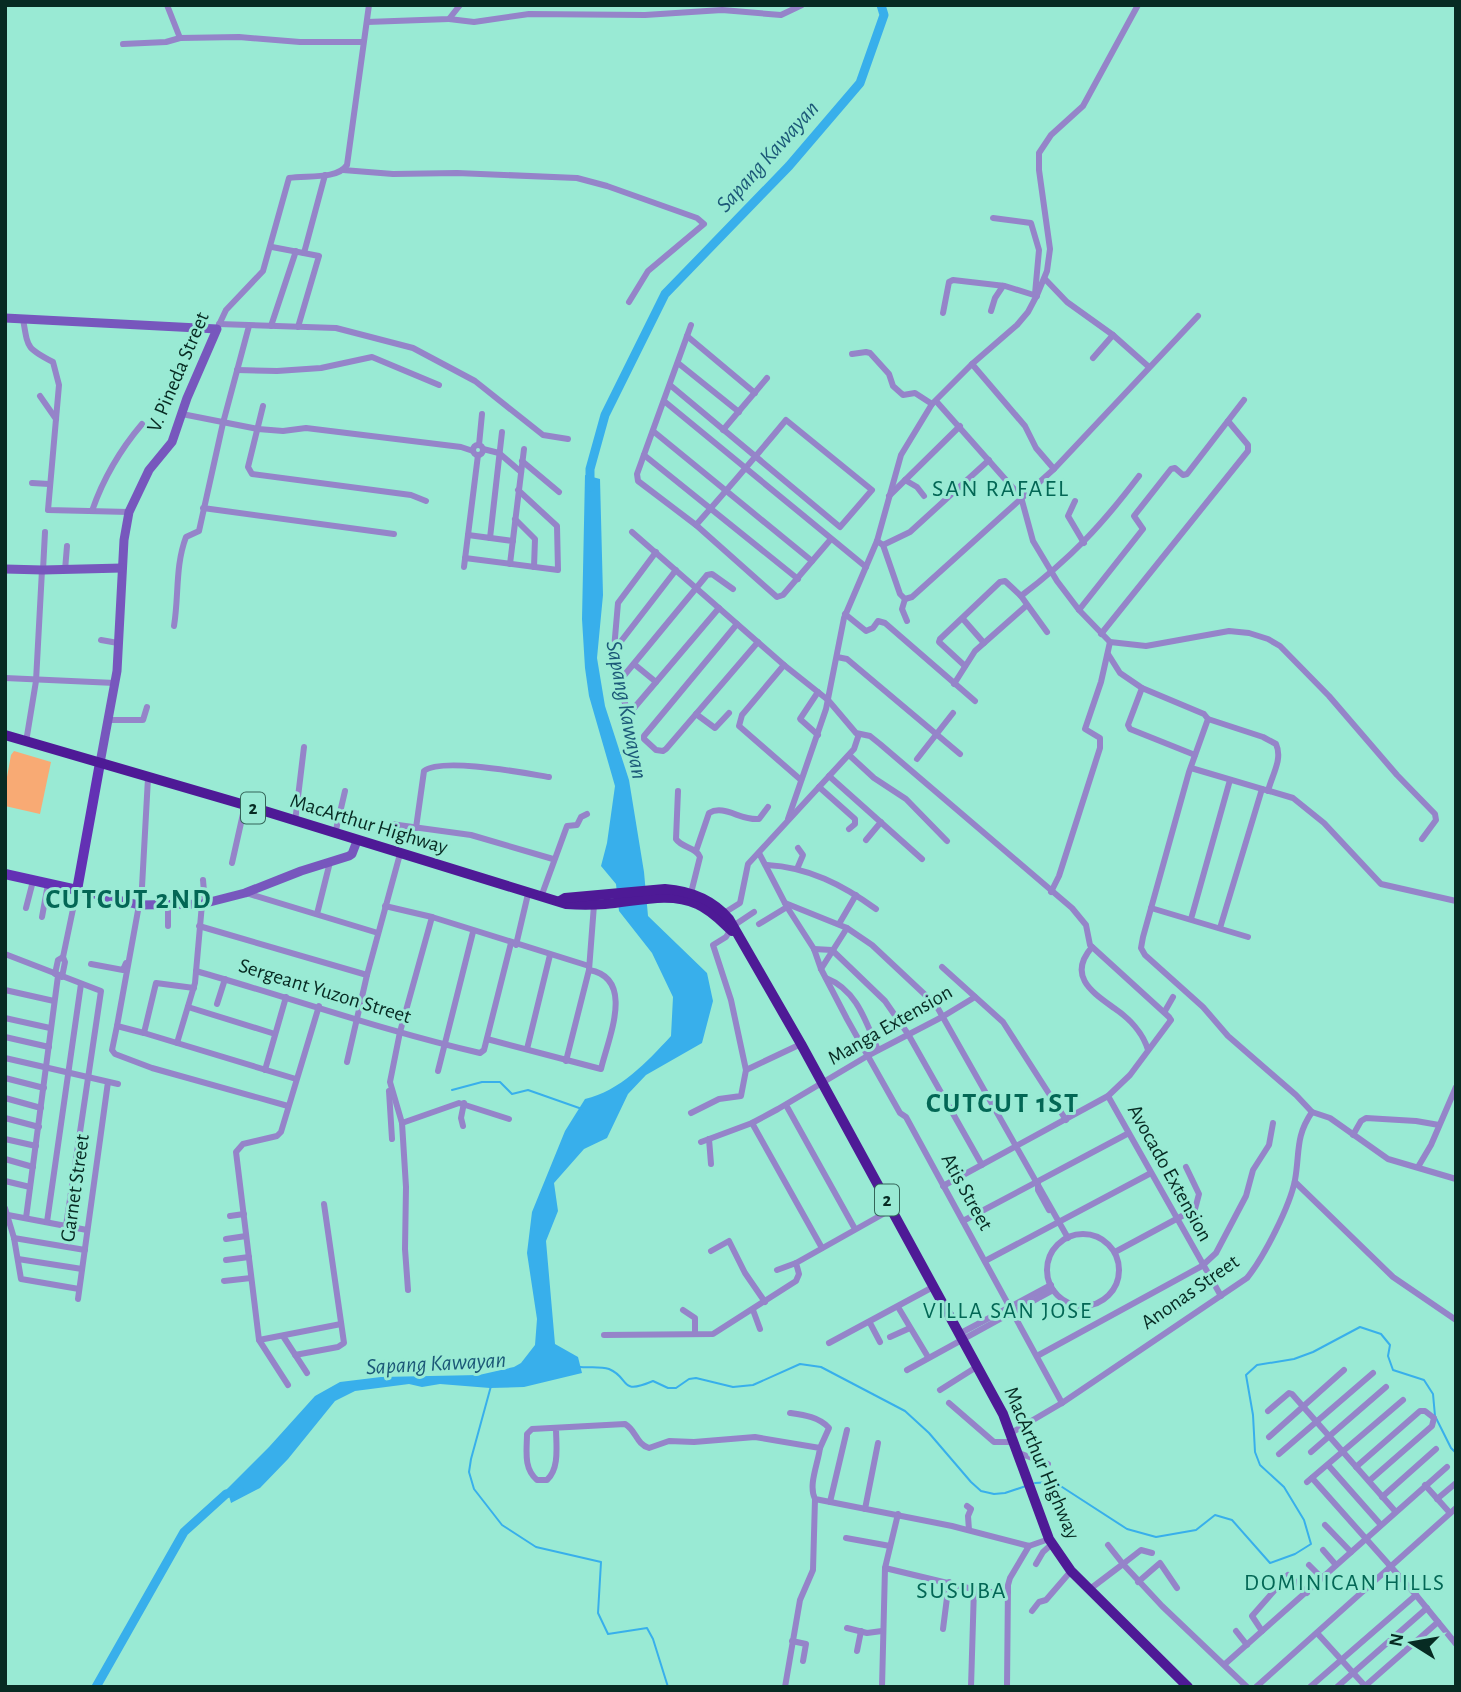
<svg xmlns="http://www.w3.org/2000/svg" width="1461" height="1692" viewBox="0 0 1461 1692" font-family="'Alegreya Sans',sans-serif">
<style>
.green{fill:#f8aa74}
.water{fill:#38afeb}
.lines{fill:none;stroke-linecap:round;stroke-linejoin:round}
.stream{stroke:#38afeb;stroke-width:2}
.river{stroke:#38afeb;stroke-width:9}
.street{stroke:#9584c9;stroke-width:6}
.secondary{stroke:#7757bd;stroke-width:9}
.primary{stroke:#6331b4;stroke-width:10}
.highway{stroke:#4e1a96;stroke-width:10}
.labels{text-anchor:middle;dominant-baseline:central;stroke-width:6;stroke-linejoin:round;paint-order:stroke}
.shield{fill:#99ead4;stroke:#336458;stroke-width:2}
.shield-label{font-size:19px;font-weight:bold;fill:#072b23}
.street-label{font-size:21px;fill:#072b23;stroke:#99ead4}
.water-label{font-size:23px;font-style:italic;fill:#1c5978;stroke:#99ead4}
.neighbourhood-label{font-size:23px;letter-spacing:2px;fill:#036755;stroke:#99ead4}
.quarter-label{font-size:24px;letter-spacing:2px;fill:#036755;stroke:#99ead4}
.district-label{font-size:28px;font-weight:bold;letter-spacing:2px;fill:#036755;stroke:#99ead4}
</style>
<rect width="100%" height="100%" fill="#99ead4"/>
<polygon class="green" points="14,751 51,762 40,814 5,806 5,788 11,755"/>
<path class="water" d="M 585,475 L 600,479 L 603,595 L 597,658 L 605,706 L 629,780 L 644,872 L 648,916 L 707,973 L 713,1001 L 702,1043 L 646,1075 L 628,1094 L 607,1138 L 584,1149 L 554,1183 L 558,1211 L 546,1241 L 555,1344 L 578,1357 L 582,1373 L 524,1387 L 490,1388 L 440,1384 L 422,1387 L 409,1384 L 355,1391 L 335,1401 L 288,1459 L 260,1488 L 231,1503 L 227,1489 L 269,1447 L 315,1396 L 340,1382 L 381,1377 L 479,1375 L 514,1367 L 521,1363 L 535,1345 L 537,1319 L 527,1253 L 532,1212 L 565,1131 L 585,1099 C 620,1091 647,1062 671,1036 L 673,997 L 652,953 L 619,911 L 616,884 L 601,866 L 607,843 L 615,786 L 589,696 L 585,668 L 582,619 Z"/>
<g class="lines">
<g class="stream">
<polyline points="452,1090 482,1082 500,1082 512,1094 528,1090 582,1109"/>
<path d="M 580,1367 C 589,1368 600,1366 609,1369 C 631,1378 618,1396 653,1381 L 668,1388 L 676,1388 L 689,1379 L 696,1378 L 733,1387 L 753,1385 L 800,1364 L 821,1367 L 905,1411 L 929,1433 L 971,1482 L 981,1491 L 994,1494 L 1005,1493 L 1026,1486"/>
<polyline points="491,1386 471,1459 469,1472 474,1489 502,1525 536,1547 601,1562 598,1613 608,1634 647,1628 653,1639 668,1687"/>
<polyline points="1035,1483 1052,1482 1059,1485 1127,1529 1156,1537 1196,1530 1215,1515 1232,1520 1270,1563 1295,1554 1311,1544 1304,1520 1284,1487 1260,1465 1255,1452 1253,1415 1246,1375 1257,1365 1294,1359 1313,1352 1360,1327 1381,1334 1390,1345 1388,1356 1393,1370 1424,1380 1433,1394 1435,1416 1451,1448 1456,1453"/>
</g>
<g class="river">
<polyline points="590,487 590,469 605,415 665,294 789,166 860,83 884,15 881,5"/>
<polyline points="96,1687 184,1532 226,1494 239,1490"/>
</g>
<g class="street">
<polyline points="167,5 180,38 239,37 300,42 363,42"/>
<polyline points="449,19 474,22 529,14 645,15 722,10 781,15 802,5"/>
<polyline points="367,22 449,19 460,5"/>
<polyline points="123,44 166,42 180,38"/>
<polyline points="343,170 393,174 457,173 577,178 607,186 697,218 704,224 648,271 629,302"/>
<polyline points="993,218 1031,223 1039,250 1035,294"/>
<polyline points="272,247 319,256 298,327"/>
<polyline points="304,253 325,175"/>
<polyline points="1045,279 1067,302 1113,335 1149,367"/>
<polyline points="991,311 995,298 1003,286"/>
<polyline points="943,313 949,282 953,280 1005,286 1037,296"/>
<path d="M 23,319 C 28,348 26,348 53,362 L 59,385 L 48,510 L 129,512"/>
<polyline points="219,324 336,328 413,348 475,381 543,435 568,439"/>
<polyline points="691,325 637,474 638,481 696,525 777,597 783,595 831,539"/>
<polyline points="271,326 296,251"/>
<path d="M 217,329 L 226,310 L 263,271 L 289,178 C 306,175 337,180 347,165 L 369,5"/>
<polyline points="687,336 755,393"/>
<polyline points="852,354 866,352 870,353 889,374 893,386 903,395 915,393 932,404"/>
<polyline points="1093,358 1113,335"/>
<polyline points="678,363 739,412"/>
<polyline points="237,370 277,371 321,368 372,357 439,385"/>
<path d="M 670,385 L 840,527 L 872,490 L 786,420 C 757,455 727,490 696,525"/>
<polyline points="40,396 56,419"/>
<polyline points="664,401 866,567"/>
<polyline points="936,401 1021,497 1033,541 1057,581 1079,610 1110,642 1146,646 1229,631 1249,633 1268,639 1280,646 1329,696 1397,775 1435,814 1436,820 1422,839"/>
<polyline points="263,406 248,467 252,474 411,495 426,501"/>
<polyline points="182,414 258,429 283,431 306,428 461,447 473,451"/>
<polyline points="723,430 767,378"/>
<polyline points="653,431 812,561"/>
<circle cx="478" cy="450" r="5"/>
<polyline points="479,445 482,414"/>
<polyline points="483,449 499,453 521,472"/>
<polyline points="644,455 798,579"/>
<polyline points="522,461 559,492"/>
<polyline points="1054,469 1198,316"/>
<polyline points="905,480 917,487 924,496"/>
<polyline points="32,483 49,484"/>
<polyline points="889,496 960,426"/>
<polyline points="1075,501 1068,516 1084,543"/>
<polyline points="203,508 394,534"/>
<path d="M 92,511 C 103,479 120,450 142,424"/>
<polyline points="515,519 535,539 534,567"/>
<polyline points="632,532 784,665 828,700 856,733 870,736 880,744 1072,908 1086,925 1090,945 1169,1017 1171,1020 1130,1075 1108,1096 943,1186"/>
<polyline points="468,535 513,541"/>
<polyline points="490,538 502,432"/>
<polyline points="877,541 883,545 900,594 905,599 912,597 1054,469 1036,448 1025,426 972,364"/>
<polyline points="883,545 910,532 989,460"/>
<polyline points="465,558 558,570 557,526 518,490"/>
<polyline points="510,564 524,449"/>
<polyline points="464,567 478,455"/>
<polyline points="43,570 45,532"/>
<polyline points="65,570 67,546"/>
<polyline points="905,599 902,609 907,621"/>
<polyline points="719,608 634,708 627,708 617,684 707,575 712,574 733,589"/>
<polyline points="1079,610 1143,529 1134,516 1171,469 1175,468 1183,475 1187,474 1244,400"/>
<polyline points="845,614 866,631 873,628 878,621 885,623 975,701"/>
<polyline points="963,619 984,643"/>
<polyline points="737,624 644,736 644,739 656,750 663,751 666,749 758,642"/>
<path d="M 174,626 C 179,596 175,566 186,537 L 199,531 L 223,423 L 249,326"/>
<path d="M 1047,632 L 1021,596 C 1071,558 1101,526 1139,476"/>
<polyline points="1101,634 1248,451 1248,445 1228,421"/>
<polyline points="101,640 118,643"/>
<polyline points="615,649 676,570"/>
<polyline points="1108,654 1120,673 1142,688 1204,714 1208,719 1189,772 1143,937 1141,948 1145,955 1203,1007 1228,1036 1296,1095 1312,1112"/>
<polyline points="837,657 847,659 960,754"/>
<polyline points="634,664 656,682"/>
<polyline points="784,665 742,715 739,726 801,780"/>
<polyline points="965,666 939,642 940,639 1000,582 1005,581 1021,596"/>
<polyline points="5,678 115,683"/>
<polyline points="617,684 614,649 618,603 656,552"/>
<polyline points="954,684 975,651 1026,606"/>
<polyline points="1142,688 1128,725 1130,729 1195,755"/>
<polyline points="696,714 715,728 729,713"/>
<path d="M 1208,719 L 1263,737 L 1276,744 C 1283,759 1272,775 1268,791"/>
<polyline points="108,720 143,720 147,707"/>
<polyline points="818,735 800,719 818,692"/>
<polyline points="26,742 36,681 42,570"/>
<polyline points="849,755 874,778 906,799 947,841"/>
<polyline points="917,759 953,713"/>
<polyline points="1191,768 1293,798 1324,823 1381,884 1456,901"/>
<polyline points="829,776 922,859"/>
<polyline points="819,787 855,819 855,824 849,829"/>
<path d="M 678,791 L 676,839 C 682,848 696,847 700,857 L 691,893"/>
<polyline points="788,819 826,709 844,618 877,541 901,455 932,404 972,364 1017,325 1028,312 1037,295 1047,271 1050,249 1039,170 1039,153 1051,135 1083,106 1138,5"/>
<polyline points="295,822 304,747"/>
<polyline points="391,824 471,835 553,859"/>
<path d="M 416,828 L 424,771 C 442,757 524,773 549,777"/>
<polyline points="335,834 345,791"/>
<polyline points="866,840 881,822"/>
<path d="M 696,851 L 709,813 C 724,804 741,821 759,819 L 768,807"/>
<polyline points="759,853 787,907 814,949 821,969 847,1019 900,1113 906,1117 1062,1403"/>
<polyline points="232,863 245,805"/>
<path d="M 767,865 C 808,867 843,885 876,909"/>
<polyline points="797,869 803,855 798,848"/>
<polyline points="203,880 205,903"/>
<polyline points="1051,892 1059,876 1100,748 1100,738 1085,729 1101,682 1110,642"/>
<polyline points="246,893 378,933"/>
<polyline points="541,897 567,826 577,825 581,817 587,814"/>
<polyline points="785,903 847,928 872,945 936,1005 1068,1238"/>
<polyline points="139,905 117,1026 144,1033 156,983 194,988"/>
<polyline points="141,905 148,778"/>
<polyline points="385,906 432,917 589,966"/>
<polyline points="26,908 33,881"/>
<polyline points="1151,908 1248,937"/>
<polyline points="724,913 740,903 748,864 854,749 859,734"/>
<polyline points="317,914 330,862"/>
<polyline points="42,917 48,884"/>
<polyline points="1191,919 1230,780"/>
<polyline points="759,924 787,907"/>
<polyline points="839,924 856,895"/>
<polyline points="168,926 168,906"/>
<polyline points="199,926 367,975"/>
<polyline points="733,926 754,912"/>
<polyline points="1220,928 1262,789"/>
<polyline points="731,929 726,937 713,945 731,1000 746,1070 801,1044"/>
<polyline points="516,945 528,894"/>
<path d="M 1092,947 C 1067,976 1092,992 1114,1008 C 1129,1018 1143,1033 1148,1050"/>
<polyline points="814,949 832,950 885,1001 908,1034 982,1165"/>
<polyline points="5,954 101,991 66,1226"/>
<polyline points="91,964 123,970 126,963"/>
<polyline points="942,967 1003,1022 1066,1120"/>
<polyline points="821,969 847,928"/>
<path d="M 196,971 C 291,998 384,1031 480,1053 L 484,1050 L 511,943"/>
<polyline points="55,974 58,960 63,957"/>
<polyline points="62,977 65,962 63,957 77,890"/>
<path d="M 826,978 C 857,990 866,1022 878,1050"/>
<polyline points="5,990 54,1001"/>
<polyline points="217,1004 225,979"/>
<polyline points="188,1007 275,1034"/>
<polyline points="1165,1011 1173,997"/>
<polyline points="5,1018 50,1028"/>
<polyline points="117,1026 112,1050 115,1054 152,1068 288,1106"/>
<polyline points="144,1033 296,1079"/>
<polyline points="5,1037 49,1047"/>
<path d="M 487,1039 L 601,1069 C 608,1039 636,978 589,970"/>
<polyline points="177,1043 195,983 202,904"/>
<polyline points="527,1049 550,955"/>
<polyline points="5,1058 118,1084"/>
<polyline points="566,1061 589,970 594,905"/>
<polyline points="347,1062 367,975 400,854"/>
<polyline points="265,1070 286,997"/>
<polyline points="438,1071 473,932"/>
<polyline points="5,1078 44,1088"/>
<polyline points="389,1091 392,1139"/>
<polyline points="1108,1096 1221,1296"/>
<polyline points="5,1098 41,1108"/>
<polyline points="786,1105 855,1229"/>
<polyline points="691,1113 719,1099 741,1096 746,1070"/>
<polyline points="5,1118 39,1127"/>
<polyline points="402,1123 459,1103 509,1119"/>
<polyline points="752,1123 822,1248"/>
<polyline points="463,1126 461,1118 464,1103"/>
<polyline points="1353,1135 1361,1121 1366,1118 1416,1121 1439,1125"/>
<polyline points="5,1139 36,1146"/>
<polyline points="709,1139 711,1164"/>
<polyline points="701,1142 752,1123 778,1109 869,1055 942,1017 975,997"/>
<polyline points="5,1159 33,1167"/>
<polyline points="1418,1167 1431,1145 1456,1087"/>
<polyline points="5,1181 30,1187"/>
<polyline points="1295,1182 1393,1277 1456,1320"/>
<polyline points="1038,1183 1038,1190 1049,1210"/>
<polyline points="5,1208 14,1238 21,1279 79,1289"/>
<polyline points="8,1215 87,1230"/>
<polyline points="230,1216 244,1214"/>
<polyline points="26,1218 58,976"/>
<polyline points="963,1221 1127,1134"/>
<polyline points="47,1222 81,984"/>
<circle cx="1083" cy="1270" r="36"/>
<polyline points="14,1238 85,1250"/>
<polyline points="226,1239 246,1236"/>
<polyline points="711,1251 729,1241 745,1273 765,1302"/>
<polyline points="1115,1252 1195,1209 1199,1194 1186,1167"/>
<polyline points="18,1259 82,1269"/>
<polyline points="226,1260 249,1257"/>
<polyline points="985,1261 1151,1173"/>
<polyline points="777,1270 796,1263"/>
<polyline points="224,1281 251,1278"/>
<polyline points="408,1290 405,1249 406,1187 402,1123 390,1082 400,1032 432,917"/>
<polyline points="78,1299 108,1082"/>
<polyline points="898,1307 928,1357"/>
<polyline points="683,1310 695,1318 695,1334"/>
<polyline points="753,1310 760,1329"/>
<polyline points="870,1323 880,1342"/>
<polyline points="959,1334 1051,1285"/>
<polyline points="604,1335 713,1334 796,1281 799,1274 796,1263 892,1209"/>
<polyline points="283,1336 307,1373"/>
<polyline points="890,1337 910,1328"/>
<polyline points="259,1340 341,1324"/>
<polyline points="829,1343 933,1287"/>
<polyline points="295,1355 338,1347 344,1343 324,1204"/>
<polyline points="1037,1356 1202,1266 1216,1253 1246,1196 1253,1170 1269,1145 1273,1123"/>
<polyline points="907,1370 1053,1290"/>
<polyline points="288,1385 259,1340 236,1152 243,1144 277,1136 281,1132 319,1006"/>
<polyline points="940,1390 978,1366"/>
<polyline points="949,1403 994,1442 1014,1442"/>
<polyline points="1268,1411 1289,1393 1292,1394 1395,1511"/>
<path d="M 790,1413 C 804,1415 819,1417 829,1428 L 820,1448"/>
<path d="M 556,1428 C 556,1445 560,1468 547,1480 L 537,1480 C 523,1468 527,1450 527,1434 L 532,1429 L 625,1424 C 636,1430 636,1444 649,1448 L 669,1441 L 694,1442 L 755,1437 L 820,1448 C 818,1464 808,1485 815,1499 L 952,1526 L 1029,1546 L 1049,1539"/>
<path d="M 1011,1433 L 1062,1403 L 1247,1278 C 1264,1257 1290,1206 1295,1180 C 1300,1152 1295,1137 1312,1112 L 1330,1118 L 1388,1159 L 1456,1179"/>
<polyline points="1269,1437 1344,1370"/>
<polyline points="1311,1452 1386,1387"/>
<polyline points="1019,1453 1048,1464"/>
<polyline points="1279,1454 1373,1373"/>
<polyline points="1328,1465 1381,1525"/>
<polyline points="1356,1467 1420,1411 1425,1411 1434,1418 1432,1426 1369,1481"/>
<polyline points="1312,1478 1416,1595 1456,1644"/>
<polyline points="1307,1482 1403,1400"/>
<polyline points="1425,1485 1450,1513"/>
<polyline points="1382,1497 1436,1449"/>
<polyline points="1437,1499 1456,1483"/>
<polyline points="830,1502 847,1430"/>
<polyline points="967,1506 971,1509 968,1516 969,1530"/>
<polyline points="865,1509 878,1443"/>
<polyline points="1325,1525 1351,1552"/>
<polyline points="846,1538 890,1546"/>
<polyline points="1323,1550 1336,1565"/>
<polyline points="1152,1553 1141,1550 1123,1564 1162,1606 1247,1687"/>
<polyline points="1036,1564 1043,1552 1052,1544"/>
<polyline points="1309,1565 1322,1578"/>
<polyline points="885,1568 985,1592 1008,1592"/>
<polyline points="1138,1582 1160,1563 1177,1588"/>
<polyline points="1090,1589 1123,1564 1108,1545"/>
<polyline points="1032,1611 1039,1602 1046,1600 1071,1571"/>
<polyline points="847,1628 867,1633 882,1631"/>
<polyline points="943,1629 949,1582"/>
<polyline points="1236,1631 1247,1645"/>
<polyline points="1262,1631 1252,1616 1288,1575 1307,1593"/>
<polyline points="1317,1633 1366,1687"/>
<polyline points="792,1641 806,1644 803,1661"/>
<polyline points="857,1651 861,1631"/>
<polyline points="1225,1664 1447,1467"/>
<polyline points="785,1687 800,1600 813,1570 815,1499"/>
<polyline points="882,1687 885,1568 898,1514"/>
<polyline points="971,1687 974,1588"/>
<polyline points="1007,1687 1008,1585 1010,1578 1029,1546"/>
<polyline points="1256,1687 1456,1508"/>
<polyline points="1310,1687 1416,1595"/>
<polyline points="1337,1687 1427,1608"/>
<polyline points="1364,1687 1438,1622"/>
</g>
<g class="secondary">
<polyline points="5,318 217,329 187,398 172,442 149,470 129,512 124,540 117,671 100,763"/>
<polyline points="5,569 43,570 122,568"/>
<polyline points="77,890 139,905 202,904 245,893 301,871 349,856 352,854 357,841"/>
</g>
<polyline class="primary" points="5,874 77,890 100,763"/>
<g class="highway">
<path d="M 5,735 L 245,805 L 566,904 C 579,905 592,905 605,904 C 634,902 669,891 697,904 C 711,910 721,921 732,931"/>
<path d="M 560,901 L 565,898 L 665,889 C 691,891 712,899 729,919 L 801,1044 L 1003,1414 L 1049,1539 L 1071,1571 L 1188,1687"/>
</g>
</g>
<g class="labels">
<g class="shield">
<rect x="241" y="792.5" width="24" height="31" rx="5"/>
<rect x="875" y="1184.5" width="24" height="31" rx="5"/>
</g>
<g class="shield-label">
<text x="253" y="808">2</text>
<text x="887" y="1200">2</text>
</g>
<g class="street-label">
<text transform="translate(178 372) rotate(-67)">V. Pineda Street</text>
<text transform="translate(369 824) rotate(17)">MacArthur Highway</text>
<text transform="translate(325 991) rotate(17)">Sergeant Yuzon Street</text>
<text transform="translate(890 1025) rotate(-30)">Manga Extension</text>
<text transform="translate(1170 1173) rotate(61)">Avocado Extension</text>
<text transform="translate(75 1188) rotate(-82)">Garnet Street</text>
<text transform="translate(967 1192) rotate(61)">Atis Street</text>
<text transform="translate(1190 1292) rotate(-35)">Anonas Street</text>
<text transform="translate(1042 1463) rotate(67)">MacArthur Highway</text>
</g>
<g class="water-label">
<text transform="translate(768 157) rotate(-48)">Sapang Kawayan</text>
<text transform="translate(626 710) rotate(79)">Sapang Kawayan</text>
<text transform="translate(436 1364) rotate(-3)">Sapang Kawayan</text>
</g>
<g class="neighbourhood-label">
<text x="1008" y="1311">VILLA SAN JOSE</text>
<text x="1345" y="1583">DOMINICAN HILLS</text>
</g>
<g class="quarter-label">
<text x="1001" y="489">SAN RAFAEL</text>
<text x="962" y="1591">SUSUBA</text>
</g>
<g class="district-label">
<text x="129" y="900">CUTCUT 2ND</text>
<text x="1003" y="1104">CUTCUT 1ST</text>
</g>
</g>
<rect width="1461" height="1692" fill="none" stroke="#072b23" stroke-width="14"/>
<g transform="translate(1412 1643) rotate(281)" stroke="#99ead4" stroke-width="5" paint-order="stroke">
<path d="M0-5L12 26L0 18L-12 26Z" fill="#072b23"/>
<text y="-10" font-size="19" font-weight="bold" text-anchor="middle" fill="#072b23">N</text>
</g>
</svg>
